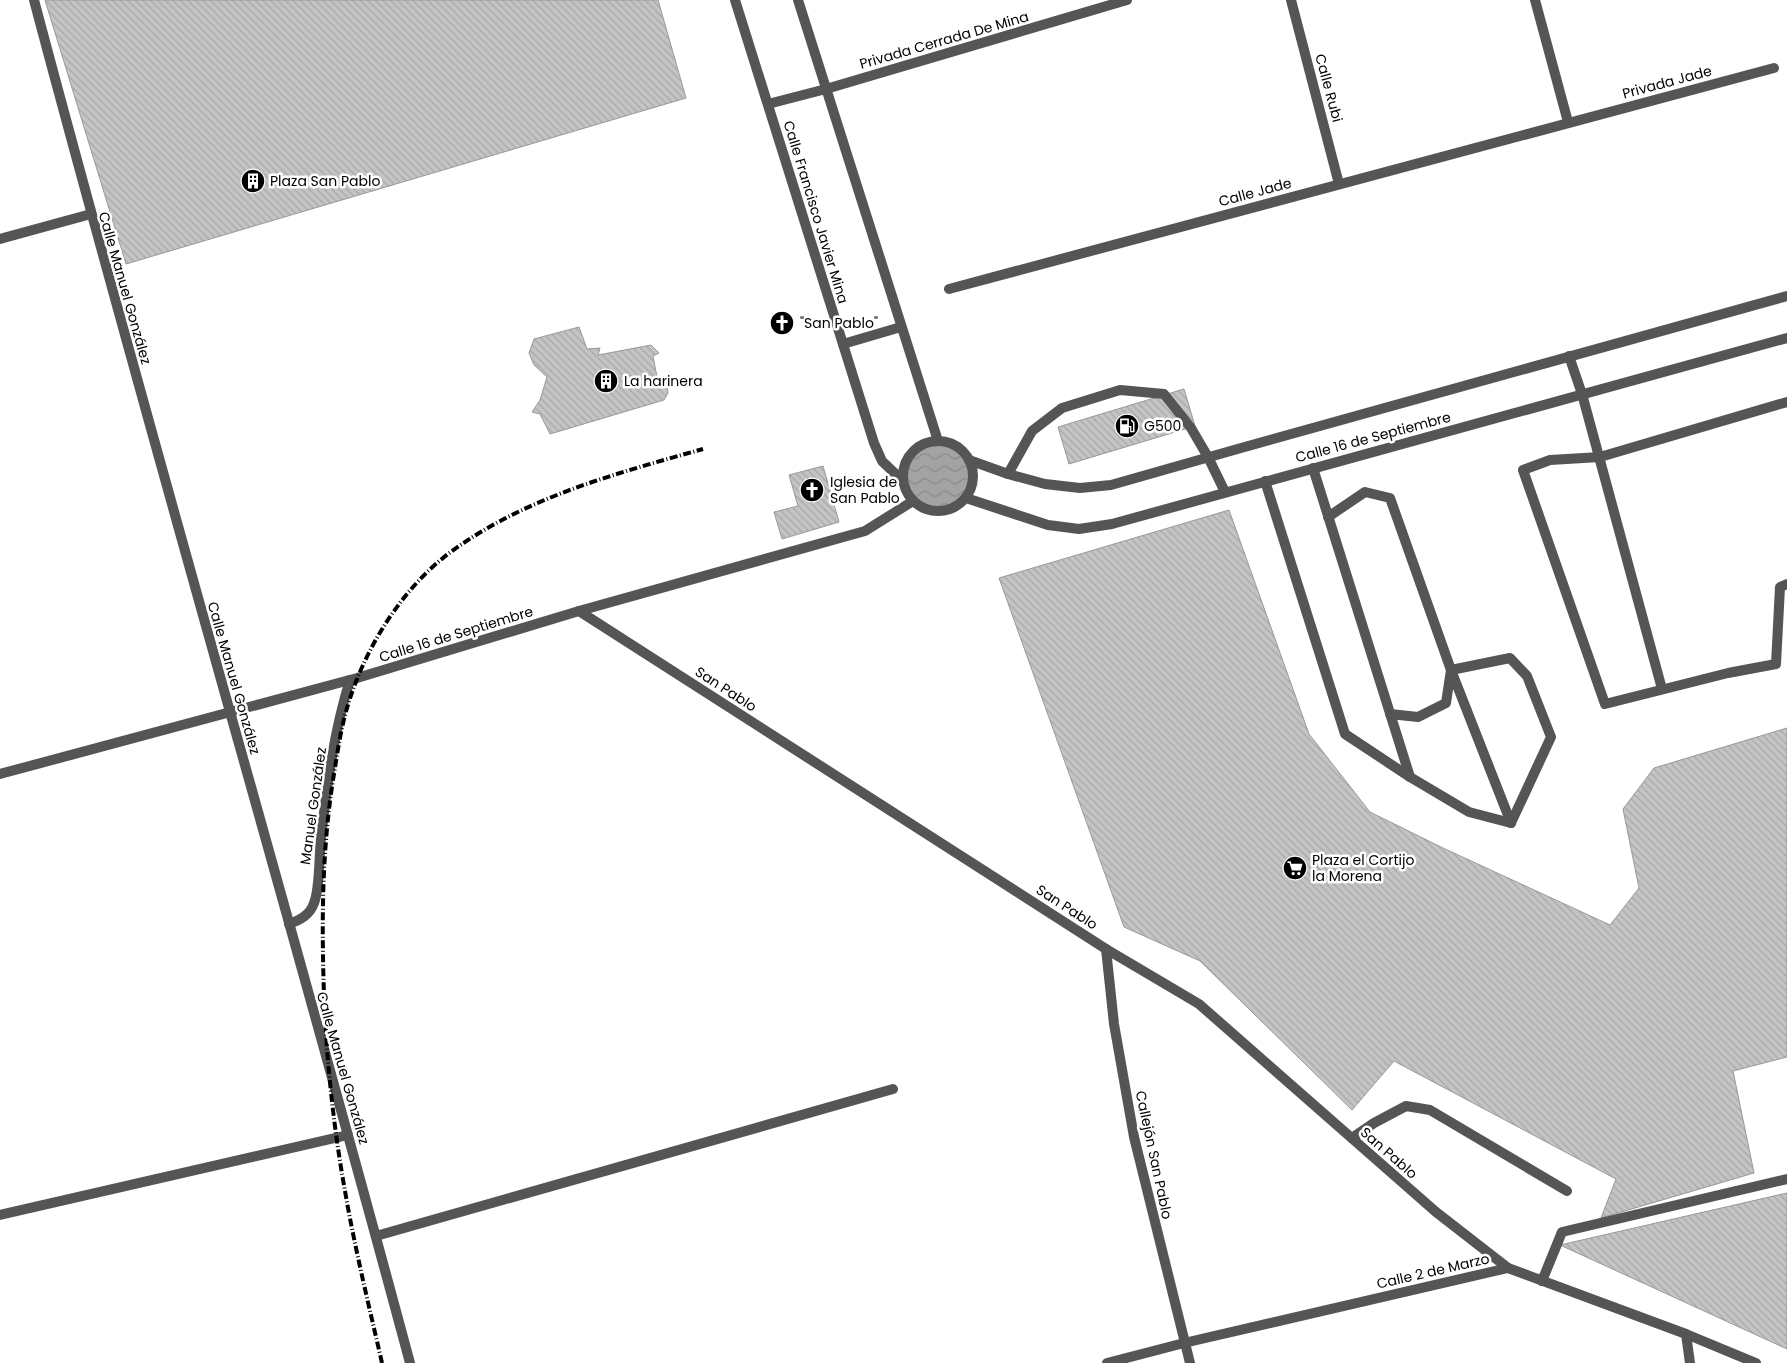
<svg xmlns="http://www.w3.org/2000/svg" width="1787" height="1363" viewBox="0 0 1787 1363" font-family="Poppins,sans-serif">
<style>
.water{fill:url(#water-waves)}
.building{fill:url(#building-back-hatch);stroke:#999}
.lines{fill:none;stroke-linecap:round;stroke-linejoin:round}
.service{stroke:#555;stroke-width:10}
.minor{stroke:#555;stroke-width:10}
.rail{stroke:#000;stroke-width:4;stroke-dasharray:8 2.5 1 2.5;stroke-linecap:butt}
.labels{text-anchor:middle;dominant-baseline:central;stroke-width:5;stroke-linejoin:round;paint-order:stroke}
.street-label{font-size:14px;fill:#000;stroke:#fff}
.poi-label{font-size:14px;fill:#000;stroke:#fff;text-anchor:start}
</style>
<defs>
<pattern id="water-waves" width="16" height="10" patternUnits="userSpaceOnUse" patternTransform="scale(1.25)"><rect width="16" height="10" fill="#a3a3a3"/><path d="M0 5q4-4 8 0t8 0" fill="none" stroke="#8b8b8b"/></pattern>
<pattern id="building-back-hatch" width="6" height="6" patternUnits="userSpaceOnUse" patternTransform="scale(1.25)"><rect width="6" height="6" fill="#c4c4c4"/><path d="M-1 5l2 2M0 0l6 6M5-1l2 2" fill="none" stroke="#a7a7a7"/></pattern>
</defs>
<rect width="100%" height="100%" fill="#fff"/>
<circle class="water" cx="938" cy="476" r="35"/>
<g class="building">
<polygon points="45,0 658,0 686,98 126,264"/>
<polygon points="579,327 587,349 600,348 598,355 651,345 659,353 653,356 657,377 666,377 668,393 664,400 550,434 540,414 532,412 540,400 547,377 534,365 529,353 534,339"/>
<polygon points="1184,389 1195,426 1069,464 1058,427"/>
<polygon points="823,466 839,522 782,539 774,512 798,506 789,475"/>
<polygon points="1229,510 1309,734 1370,812 1443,848 1610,925 1639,888 1623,809 1654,768 1787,728 1787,1057 1733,1071 1754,1173 1601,1218 1616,1179 1394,1061 1352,1110 1200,961 1124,927 999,578"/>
<polygon points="1787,1193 1787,1349 1560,1245"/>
</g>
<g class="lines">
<g class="service">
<polyline points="1569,356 1582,394 1662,689"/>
<polyline points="1787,402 1600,457 1550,460 1523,470 1605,704 1728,673 1776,664 1780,587 1787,584"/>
<polyline points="1313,468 1410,777"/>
<polyline points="1008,474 1032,431 1062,408 1120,390 1164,394 1191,428 1208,457 1225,492"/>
<polyline points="1265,481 1345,734 1410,777 1469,812 1511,823"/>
<polyline points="1328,517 1365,492 1390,498 1451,670 1511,823"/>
<polyline points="1390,714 1418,717 1446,703 1451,670 1510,658 1527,676 1551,737 1511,823"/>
<polyline points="1352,1138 1374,1123 1406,1106 1430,1110 1567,1191"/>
<polyline points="376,1236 893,1089"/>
<polyline points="1542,1281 1562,1232 1787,1179"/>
</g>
<g class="minor">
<path d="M 34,0 C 155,456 288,908 410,1363"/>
<polyline points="735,0 874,443 882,461 902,480"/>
<polyline points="798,0 938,441"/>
<polyline points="1291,0 1339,184"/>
<polyline points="1535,0 1568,122"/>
<polyline points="768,104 826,89 1127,0"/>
<polyline points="0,239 91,214"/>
<polyline points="949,289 1774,68"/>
<polyline points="843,344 901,327"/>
<circle cx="938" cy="476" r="35"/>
<polyline points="969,460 1008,474 1045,484 1080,488 1111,485 1241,448 1787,296"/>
<polyline points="966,498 1048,525 1079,529 1112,524 1787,338"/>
<polyline points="579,611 1106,949 1199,1004 1436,1212 1508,1268"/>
<polyline points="0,774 357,678 579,611 865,531 913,501"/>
<path d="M 289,924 C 300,920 310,915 314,903 C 320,889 319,855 321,838 C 327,785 334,731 350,680"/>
<polyline points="1106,949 1114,1024 1134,1137 1190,1363"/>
<polyline points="0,1215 348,1135"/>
<polyline points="1686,1334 1690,1363"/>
<polyline points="1107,1363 1184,1343 1508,1268 1686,1334 1756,1363"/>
</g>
<path class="rail" d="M 382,1363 C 369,1306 355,1249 345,1191 C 331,1113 324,1034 323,955 C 322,896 324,838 333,780 C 337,756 340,732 347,708 C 364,650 400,591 448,554 C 523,498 614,474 703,449"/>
</g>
<defs>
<g id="building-disc" transform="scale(1.25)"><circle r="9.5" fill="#000" stroke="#fff"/><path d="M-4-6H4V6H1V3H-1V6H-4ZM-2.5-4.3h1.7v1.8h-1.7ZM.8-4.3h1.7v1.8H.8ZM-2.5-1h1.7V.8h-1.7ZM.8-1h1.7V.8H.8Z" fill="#fff"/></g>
<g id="church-disc" transform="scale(1.25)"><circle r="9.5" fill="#000" stroke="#fff"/><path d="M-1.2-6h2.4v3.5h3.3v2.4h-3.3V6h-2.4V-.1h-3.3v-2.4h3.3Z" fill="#fff"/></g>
<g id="fuel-disc" transform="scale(1.25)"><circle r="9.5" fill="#000" stroke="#fff"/><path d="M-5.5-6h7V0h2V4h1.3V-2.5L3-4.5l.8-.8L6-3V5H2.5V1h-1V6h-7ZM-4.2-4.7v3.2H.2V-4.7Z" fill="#fff"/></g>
<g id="supermarket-disc" transform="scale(1.25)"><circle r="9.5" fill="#000" stroke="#fff"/><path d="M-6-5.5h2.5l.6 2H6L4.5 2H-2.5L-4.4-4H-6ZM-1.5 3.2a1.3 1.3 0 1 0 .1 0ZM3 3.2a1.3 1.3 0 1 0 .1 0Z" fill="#fff"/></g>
</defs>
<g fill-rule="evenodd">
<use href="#building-disc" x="253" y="181"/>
<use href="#church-disc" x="782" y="323"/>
<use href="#building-disc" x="606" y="381"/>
<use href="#fuel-disc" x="1127" y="426"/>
<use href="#church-disc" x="812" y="490"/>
<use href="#supermarket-disc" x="1295" y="868"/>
</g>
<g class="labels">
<g class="street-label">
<text transform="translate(944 40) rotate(-16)">Privada Cerrada De Mina</text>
<text transform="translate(1667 82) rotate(-15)">Privada Jade</text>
<text transform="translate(1329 88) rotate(75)">Calle Rubi</text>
<text transform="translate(1255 192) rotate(-15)">Calle Jade</text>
<text transform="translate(816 212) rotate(73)">Calle Francisco Javier Mina</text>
<text transform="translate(125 288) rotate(74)">Calle Manuel González</text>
<text transform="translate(1373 437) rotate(-15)">Calle 16 de Septiembre</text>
<text transform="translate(456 634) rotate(-17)">Calle 16 de Septiembre</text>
<text transform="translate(234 678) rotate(74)">Calle Manuel González</text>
<text transform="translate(726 689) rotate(33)">San Pablo</text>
<text transform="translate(313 806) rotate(-82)">Manuel González</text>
<text transform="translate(1067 907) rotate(33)">San Pablo</text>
<text transform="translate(343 1068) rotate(74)">Calle Manuel González</text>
<text transform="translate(1389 1153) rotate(41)">San Pablo</text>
<text transform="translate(1154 1155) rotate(78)">Callejón San Pablo</text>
<text transform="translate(1433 1271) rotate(-13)">Calle 2 de Marzo</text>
</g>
<g class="poi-label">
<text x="270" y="181">Plaza San Pablo</text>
<text x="800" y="323">"San Pablo"</text>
<text x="624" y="381">La harinera</text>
<text x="1144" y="426">G500</text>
<text x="830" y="482">Iglesia de<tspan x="830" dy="16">San Pablo</tspan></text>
<text x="1312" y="860">Plaza el Cortijo<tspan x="1312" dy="16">la Morena</tspan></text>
</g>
</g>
</svg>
